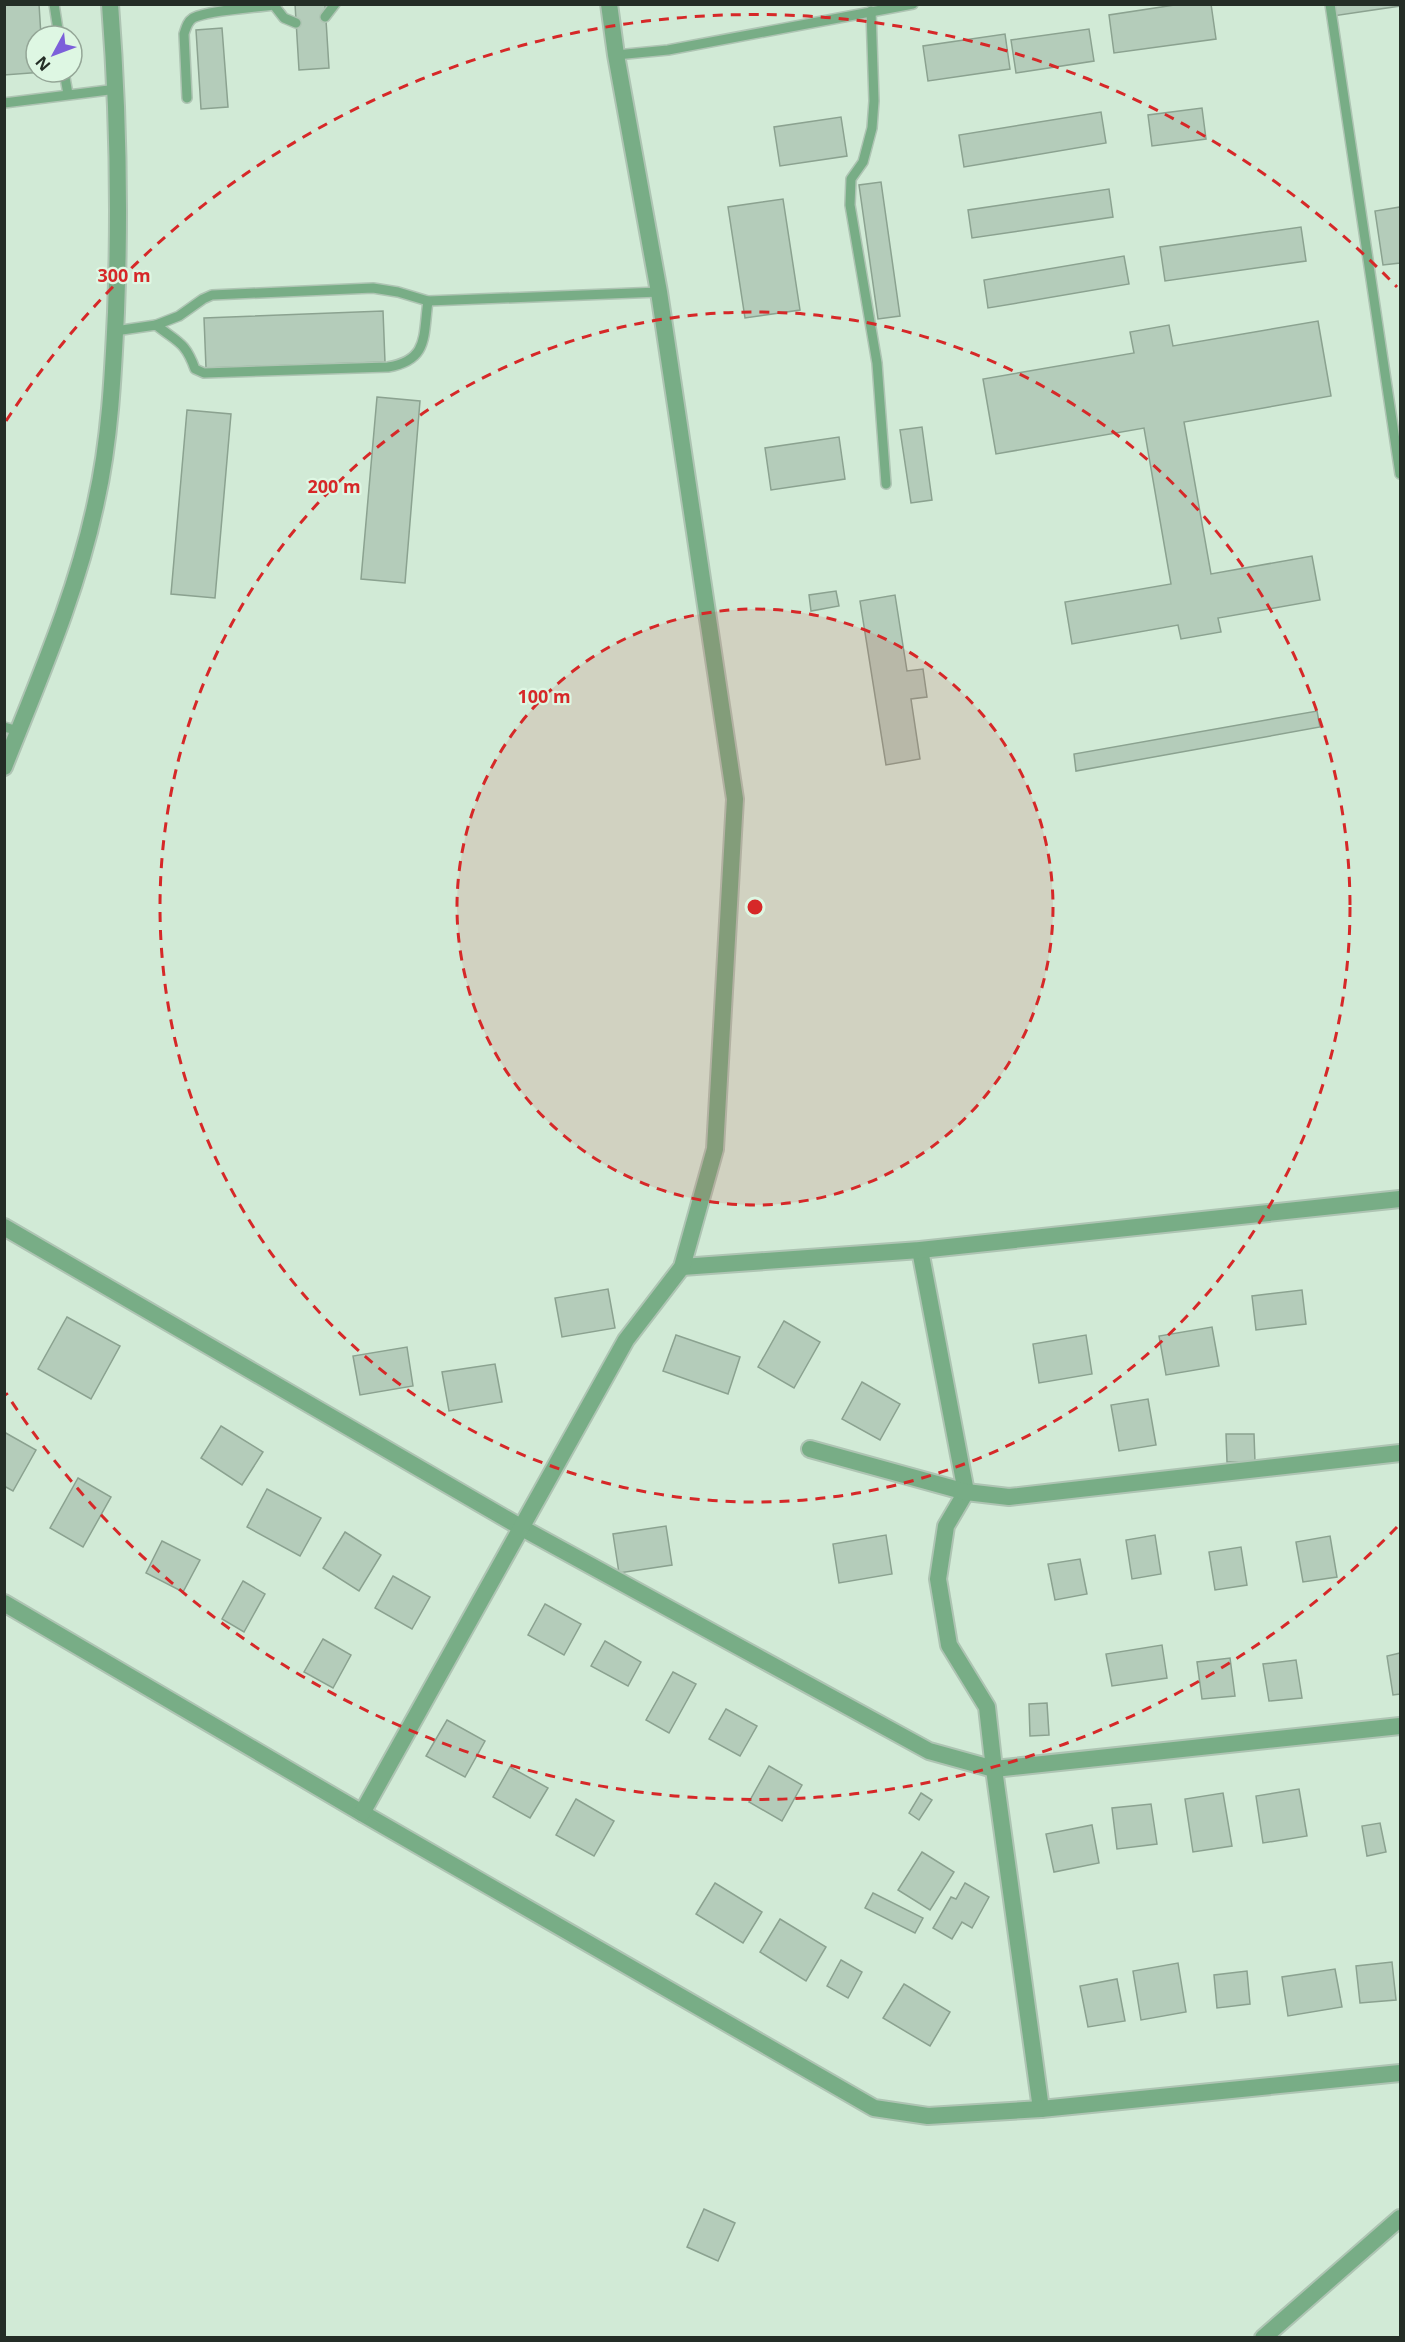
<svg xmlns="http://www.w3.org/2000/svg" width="1405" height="2342" viewBox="0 0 1405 2342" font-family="'Noto Sans',sans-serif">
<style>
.building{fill:#b4ccba;stroke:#8ba290;stroke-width:1.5}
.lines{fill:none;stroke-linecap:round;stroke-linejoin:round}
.service-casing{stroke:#aec4b3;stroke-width:12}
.minor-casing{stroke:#aec4b3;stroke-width:20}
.tertiary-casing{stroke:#aec4b3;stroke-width:20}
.service{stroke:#78ad86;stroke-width:9}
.minor{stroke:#78ad86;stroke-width:16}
.tertiary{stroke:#78ad86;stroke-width:16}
.ring{fill:none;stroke:#d62828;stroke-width:3;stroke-dasharray:10 8}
.centre{fill:#d62828;stroke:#def7e3;stroke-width:3}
.ring-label{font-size:18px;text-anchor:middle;font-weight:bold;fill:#d62828;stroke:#def7e3;stroke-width:4.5;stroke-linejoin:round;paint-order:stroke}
</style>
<rect width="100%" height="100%" fill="#d1ead6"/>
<g class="building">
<polygon points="4,4 39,4 41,36 36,36 36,72 44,72 4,75"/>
<polygon points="295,4 325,4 329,68 299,70"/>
<polygon points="1181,4 1211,4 1216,39 1114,53 1109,15"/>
<polygon points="1331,4 1400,4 1400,6 1333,16"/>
<polygon points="222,28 228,107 201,109 196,30"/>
<polygon points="1089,29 1094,61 1016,73 1011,40"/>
<polygon points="1005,34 1010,69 928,81 923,46"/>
<polygon points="1202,108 1206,139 1152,146 1148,115"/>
<polygon points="1101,112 1106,143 964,167 959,135"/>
<polygon points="841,117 847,156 780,166 774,127"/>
<polygon points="881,182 900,316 878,319 859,185"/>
<polygon points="1109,189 1113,217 972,238 968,210"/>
<polygon points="783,199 800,310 745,318 728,207"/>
<polygon points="1400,207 1400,263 1383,265 1375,211"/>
<polygon points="1301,227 1306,261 1165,281 1160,247"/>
<polygon points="1124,256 1129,284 988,308 984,280"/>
<polygon points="383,311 385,362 206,368 204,318"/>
<polygon points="1318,321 1331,396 1184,422 1211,574 1312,556 1320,600 1218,618 1221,632 1181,639 1178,625 1072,644 1065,602 1171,584 1144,428 996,454 983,379 1134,353 1130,332 1169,325 1173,346"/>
<polygon points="377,397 420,401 405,583 361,579"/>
<polygon points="187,410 231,414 215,598 171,594"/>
<polygon points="922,427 932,500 911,503 900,430"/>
<polygon points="839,437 845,479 771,490 765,448"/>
<polygon points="836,591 839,606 811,611 809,595"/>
<polygon points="895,595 907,671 923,669 927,697 911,699 920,759 886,765 860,601"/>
<polygon points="1317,711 1320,727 1076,771 1074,754"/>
<polygon points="608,1289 615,1328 562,1337 555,1298"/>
<polygon points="1302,1290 1306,1324 1256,1330 1252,1296"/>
<polygon points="67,1317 120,1346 91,1399 38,1369"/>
<polygon points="784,1321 820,1342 794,1388 758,1367"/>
<polygon points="1212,1327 1219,1366 1166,1375 1159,1336"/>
<polygon points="676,1335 740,1357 728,1394 663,1371"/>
<polygon points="1086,1335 1092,1374 1039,1383 1033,1344"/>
<polygon points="407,1347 413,1386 360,1395 353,1356"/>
<polygon points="495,1364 502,1402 449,1411 442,1372"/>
<polygon points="862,1382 900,1404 880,1440 842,1419"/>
<polygon points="1148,1399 1156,1445 1119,1451 1111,1405"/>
<polygon points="221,1426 263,1452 242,1485 201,1458"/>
<polygon points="4,1432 36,1450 13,1491 4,1486"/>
<polygon points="1226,1434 1254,1434 1255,1462 1227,1462"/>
<polygon points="78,1478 111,1497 83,1547 50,1528"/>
<polygon points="267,1489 321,1518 300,1556 247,1527"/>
<polygon points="666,1526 672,1565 619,1573 613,1534"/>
<polygon points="345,1532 381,1555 359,1591 323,1568"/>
<polygon points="886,1535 892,1574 839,1583 833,1544"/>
<polygon points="1155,1535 1161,1574 1132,1579 1126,1540"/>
<polygon points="1330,1536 1337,1577 1303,1582 1296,1542"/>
<polygon points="162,1541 200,1560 183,1592 146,1573"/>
<polygon points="1241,1547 1247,1585 1215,1590 1209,1552"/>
<polygon points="1080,1559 1087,1594 1055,1600 1048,1564"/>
<polygon points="393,1576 430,1597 412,1629 375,1608"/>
<polygon points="243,1581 265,1594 244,1632 222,1619"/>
<polygon points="545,1604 581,1624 564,1655 528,1635"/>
<polygon points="323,1639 351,1655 333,1688 304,1672"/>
<polygon points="605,1641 641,1662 628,1686 591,1666"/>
<polygon points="1162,1645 1167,1678 1112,1686 1106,1654"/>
<polygon points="1400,1653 1400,1694 1393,1695 1387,1656"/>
<polygon points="1230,1658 1235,1696 1202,1699 1197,1662"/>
<polygon points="1296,1660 1302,1698 1269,1701 1263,1664"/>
<polygon points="673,1672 696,1684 669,1733 646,1720"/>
<polygon points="1047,1703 1049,1735 1030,1736 1029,1704"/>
<polygon points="726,1709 757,1726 740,1756 709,1739"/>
<polygon points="447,1720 485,1741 465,1777 426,1756"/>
<polygon points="769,1766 802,1785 782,1821 749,1802"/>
<polygon points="510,1767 548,1788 530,1818 493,1797"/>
<polygon points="1299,1789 1307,1836 1263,1843 1256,1796"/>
<polygon points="921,1793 932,1800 919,1820 909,1813"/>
<polygon points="1223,1793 1232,1846 1193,1852 1185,1799"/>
<polygon points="576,1799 614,1821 594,1856 556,1835"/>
<polygon points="1151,1804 1157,1844 1117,1849 1112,1808"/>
<polygon points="1380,1823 1386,1852 1367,1856 1362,1826"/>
<polygon points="1092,1825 1099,1863 1054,1872 1046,1834"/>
<polygon points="922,1852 954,1872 930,1910 898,1890"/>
<polygon points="715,1883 762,1912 743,1943 696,1914"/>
<polygon points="965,1883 989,1897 972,1928 962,1922 952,1939 933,1928 951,1897 956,1899"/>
<polygon points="873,1893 923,1918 915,1933 865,1908"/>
<polygon points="780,1919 826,1947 806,1981 760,1952"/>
<polygon points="841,1960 862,1972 848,1998 827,1986"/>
<polygon points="1392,1962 1396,2000 1360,2003 1356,1966"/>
<polygon points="1178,1963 1186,2012 1141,2020 1133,1971"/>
<polygon points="1335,1969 1342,2007 1288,2016 1282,1977"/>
<polygon points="1247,1971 1250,2004 1217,2008 1214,1975"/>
<polygon points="1117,1979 1125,2021 1088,2027 1080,1986"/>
<polygon points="904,1984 950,2012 930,2046 883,2018"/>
<polygon points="704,2209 735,2223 718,2261 687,2247"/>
</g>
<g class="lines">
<g class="service-casing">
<g id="service">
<polyline points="54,4 59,36"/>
<polyline points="273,4 284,18 296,23"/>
<polyline points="1330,4 1400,474"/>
<polyline points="871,11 874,101 872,128 863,162 851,179 850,205 877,363 886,484"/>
<polyline points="325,17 335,4"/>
<polyline points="616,55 668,50 913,4"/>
<polyline points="64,72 68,94"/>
<path d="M 187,98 L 184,34 C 186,28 187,22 193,18 C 209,10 254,8 273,5"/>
<polyline points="4,103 117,89"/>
<polyline points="156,325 179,316 203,299 212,295 373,288 398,292 428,301 659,292"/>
<path d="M 115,331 L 156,325 C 177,342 185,341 195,369 L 204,373 L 388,367 C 429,360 423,336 428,301"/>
<polyline points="4,727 19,731"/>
</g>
</g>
<g class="minor-casing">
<g id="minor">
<path d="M 4,767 C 38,681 77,593 96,502 C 110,440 113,376 116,312 C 120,210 118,107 110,4"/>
<polyline points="4,1227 522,1528 929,1751 994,1769 1400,1726"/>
<polyline points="920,1250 966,1492 946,1526 938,1579 949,1645 987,1707 994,1769 1041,2109"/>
<polyline points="682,1267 920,1250 1400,1199"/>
<polyline points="810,1449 966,1492 1009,1497 1400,1453"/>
<polyline points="4,1603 362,1813 874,2108 928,2116 1041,2109 1400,2073"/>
<polyline points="362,1813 626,1340 682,1267 715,1149 735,799 659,292 616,55 609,4"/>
</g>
</g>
<g class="tertiary-casing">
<polyline id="tertiary" points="1263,2338 1400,2218"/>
</g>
<use href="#service" class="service"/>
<use href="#minor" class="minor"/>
<use href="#tertiary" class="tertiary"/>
</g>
<circle cx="755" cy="907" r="298" fill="#d62828" fill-opacity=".12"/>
<g class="ring">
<circle cx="755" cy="907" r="298"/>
<circle cx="755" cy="907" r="595"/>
<path d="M1397 1527A893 893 0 0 1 6 1393M6 421A893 893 0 0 1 1397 287"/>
</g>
<circle cx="755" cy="907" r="9" class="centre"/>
<g class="ring-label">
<text x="124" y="282">300 m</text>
<text x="334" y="493">200 m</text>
<text x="544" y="703">100 m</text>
</g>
<rect width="1405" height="2342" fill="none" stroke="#242d26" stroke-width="12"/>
<g transform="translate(54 54) rotate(229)"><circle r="28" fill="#def7e3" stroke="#94a697" stroke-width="1.5"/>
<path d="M0-4.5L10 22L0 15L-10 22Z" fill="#7c60da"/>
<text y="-9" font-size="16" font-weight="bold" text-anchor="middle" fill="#242d26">N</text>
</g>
</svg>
